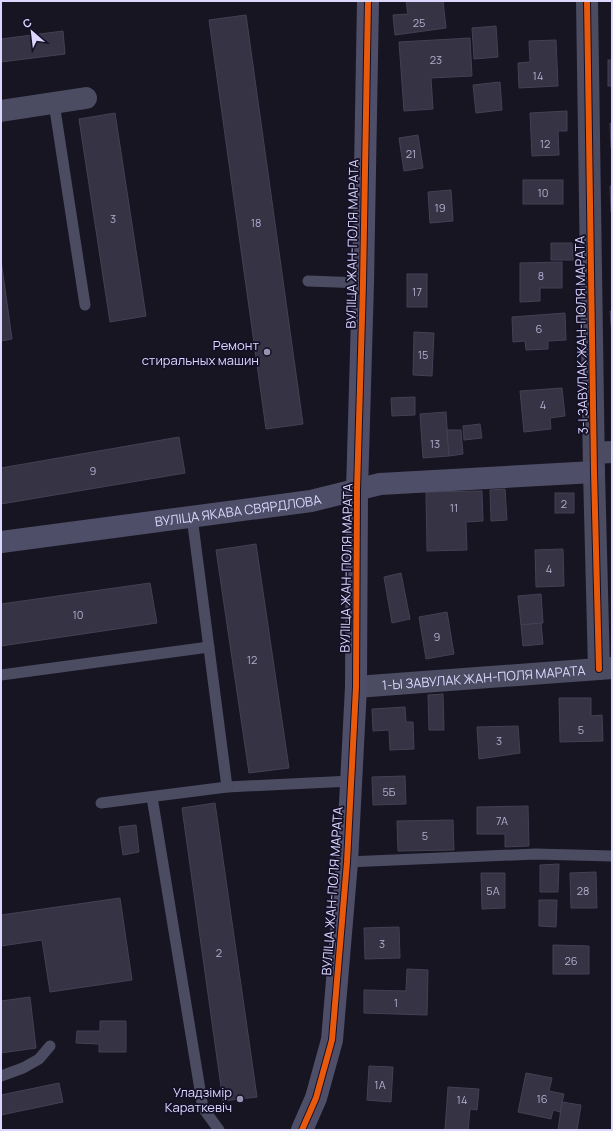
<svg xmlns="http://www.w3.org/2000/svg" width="613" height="1131" viewBox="0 0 613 1131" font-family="Manrope,sans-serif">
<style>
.building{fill:#363344;stroke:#444055}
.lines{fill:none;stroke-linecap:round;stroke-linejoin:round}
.lane{stroke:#4b4b62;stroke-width:11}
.street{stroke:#4b4b62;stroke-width:22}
.secondary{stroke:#4f4e68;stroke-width:22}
.cycleway-casing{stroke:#141027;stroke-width:8}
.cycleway{stroke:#e8590c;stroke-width:6}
.poi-dot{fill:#9793b1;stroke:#141027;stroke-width:1.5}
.labels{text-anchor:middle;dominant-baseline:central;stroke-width:3.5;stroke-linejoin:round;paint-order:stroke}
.number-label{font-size:11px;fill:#b2aed0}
.street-label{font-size:13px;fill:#dbd7fe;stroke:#141027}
.poi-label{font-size:13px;fill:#dbd7fe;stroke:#141027;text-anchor:end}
</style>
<rect width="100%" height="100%" fill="#181522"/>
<g class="building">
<polygon points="406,1 443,1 446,28 395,35 393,15 408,14"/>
<polygon points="246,15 303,424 266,429 209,20"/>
<polygon points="496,26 498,57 474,59 472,28"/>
<polygon points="63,31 65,54 1,62 1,39"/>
<polygon points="470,38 472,76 431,78 433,109 404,111 399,42"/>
<polygon points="556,40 558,86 519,88 518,63 530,62 529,41"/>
<rect x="608" y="60" width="4" height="26"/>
<polygon points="500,82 502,110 476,113 473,85"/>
<polygon points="567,111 567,131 558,131 559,155 532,156 530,113"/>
<polygon points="115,113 146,316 110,322 79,119"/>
<polygon points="610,123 612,123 612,148 611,148"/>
<polygon points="418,135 423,168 404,171 399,138"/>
<rect x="523" y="180" width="40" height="24"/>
<polygon points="610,186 612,186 612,212 611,212"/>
<polygon points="451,190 453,221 430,223 428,192"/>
<polygon points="551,243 572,243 573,260 551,260"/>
<polygon points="1,260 12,339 1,341"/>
<polygon points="562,262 562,288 540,288 540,301 520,302 520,263"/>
<rect x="407" y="274" width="20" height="33"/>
<polygon points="610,311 612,311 612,335"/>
<polygon points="565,313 566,340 548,341 548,349 526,350 525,341 513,342 512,317"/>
<polygon points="414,332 434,333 432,376 413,375"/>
<polygon points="562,388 565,416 550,418 551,429 524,432 520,391"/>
<polygon points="415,397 415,415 392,416 391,398"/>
<polygon points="446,412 449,456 423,458 420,414"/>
<polygon points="480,424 482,438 464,440 463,426"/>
<polygon points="447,430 461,430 463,454 449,456"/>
<polygon points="179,437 185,473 1,504 1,468"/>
<polygon points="505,489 507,520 491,521 490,490"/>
<polygon points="482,491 483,521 466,522 467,550 427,551 426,492"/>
<rect x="555" y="493" width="19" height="20"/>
<polygon points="256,544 289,768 249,773 216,550"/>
<polygon points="563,549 564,586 536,587 535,550"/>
<polygon points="401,573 410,619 392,623 384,577"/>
<polygon points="150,583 157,623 1,646 1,604"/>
<polygon points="541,594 543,623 521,625 518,596"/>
<polygon points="447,612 454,654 426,659 419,617"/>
<polygon points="541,623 543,644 523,646 521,625"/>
<polygon points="443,694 444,730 429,730 428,695"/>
<polygon points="559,698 591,698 591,716 602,715 603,741 560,742"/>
<polygon points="405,707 406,722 413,722 414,749 390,750 389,730 373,731 372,709"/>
<polygon points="518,726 520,753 479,759 477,727"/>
<polygon points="405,776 406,804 373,805 372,777"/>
<polygon points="215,803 257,1097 223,1101 182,808"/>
<polygon points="528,806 529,846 505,847 505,834 477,834 477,807"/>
<polygon points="453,820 454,850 398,851 397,821"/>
<polygon points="136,825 139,852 123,855 119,827"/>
<polygon points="559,864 558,892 540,892 540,865"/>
<polygon points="596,872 597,908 571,908 570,873"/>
<polygon points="481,873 505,873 505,908 482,909"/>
<polygon points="120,898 132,980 50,992 42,940 1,946 1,915"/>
<polygon points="539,900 557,900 556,927 539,926"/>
<polygon points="399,927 400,958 365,959 364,928"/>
<polygon points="553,945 589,946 589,974 553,974"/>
<polygon points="407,969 428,970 427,1015 364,1013 364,990 406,991"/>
<polygon points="30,997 36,1048 1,1053 1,1001"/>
<polygon points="100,1021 126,1021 126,1052 99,1052 99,1044 76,1043 77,1031 100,1031"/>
<polygon points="369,1066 393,1067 391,1102 367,1100"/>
<polygon points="526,1073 552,1078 549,1091 564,1094 560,1112 553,1110 551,1119 518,1112"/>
<polygon points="59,1083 63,1102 1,1115 1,1095"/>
<polygon points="448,1087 479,1089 477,1110 470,1109 468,1130 445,1130"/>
<polygon points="562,1102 581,1105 577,1130 558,1130"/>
</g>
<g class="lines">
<g class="lane">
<polyline points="54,103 85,305"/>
<polyline points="308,281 363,283"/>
<polyline points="192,517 227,787 351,781"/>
<polyline points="1,675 209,647"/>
<polyline points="152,797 203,1108 219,1130"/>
<polyline points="101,803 227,787"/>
<polyline points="347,862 536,854 612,856"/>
<polyline points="1,1076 23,1068 39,1059 50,1046"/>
</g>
<g class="street">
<polyline points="587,1 594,472 599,669"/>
<polyline points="1,111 86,98"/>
<polyline points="594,453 612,452"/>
<path id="s1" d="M 356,687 L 612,668"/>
</g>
<g class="secondary">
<path id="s2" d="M 1,542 L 311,501 L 380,484 L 594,472"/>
<polyline points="302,1130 316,1098 332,1040 347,862 356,687 357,490 363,283 368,1"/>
</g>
<g class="cycleway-casing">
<g id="cycleway">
<polyline points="587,1 594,472 599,669"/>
<polyline points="302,1130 316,1098 332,1040 347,862 356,687 357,490 363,283 368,1"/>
</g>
</g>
<use href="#cycleway" class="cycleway"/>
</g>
<g class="poi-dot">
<circle cx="267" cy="352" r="4"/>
<circle cx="240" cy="1099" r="4"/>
</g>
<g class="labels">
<g class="number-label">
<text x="419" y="22">25</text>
<text x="436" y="59">23</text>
<text x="538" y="75">14</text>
<text x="545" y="143">12</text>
<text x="411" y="153">21</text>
<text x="543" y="192">10</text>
<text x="440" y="207">19</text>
<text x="113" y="218">3</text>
<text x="256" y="222">18</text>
<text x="541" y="275">8</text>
<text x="417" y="291">17</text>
<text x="539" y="328">6</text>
<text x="423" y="354">15</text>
<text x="543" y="404">4</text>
<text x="435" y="443">13</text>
<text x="93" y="470">9</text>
<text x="564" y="503">2</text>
<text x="454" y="507">11</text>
<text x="549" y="568">4</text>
<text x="78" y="614">10</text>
<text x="437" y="636">9</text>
<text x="252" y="659">12</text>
<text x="581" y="729">5</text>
<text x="499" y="740">3</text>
<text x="389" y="791">5Б</text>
<text x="502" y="820">7А</text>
<text x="425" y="835">5</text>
<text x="493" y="890">5А</text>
<text x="583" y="890">28</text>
<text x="382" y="943">3</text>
<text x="219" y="952">2</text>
<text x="571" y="960">26</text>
<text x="396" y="1002">1</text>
<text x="380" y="1084">1А</text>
<text x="542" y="1098">16</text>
<text x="462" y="1099">14</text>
</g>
<g class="street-label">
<text transform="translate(352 244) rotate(-89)">ВУЛІЦА ЖАН-ПОЛЯ МАРАТА</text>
<text transform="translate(581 335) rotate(-91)">3-І ЗАВУЛАК ЖАН-ПОЛЯ МАРАТА</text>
<text stroke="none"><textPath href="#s2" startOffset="239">ВУЛІЦА ЯКАВА СВЯРДЛОВА</textPath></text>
<text transform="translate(346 568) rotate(-89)">ВУЛІЦА ЖАН-ПОЛЯ МАРАТА</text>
<text stroke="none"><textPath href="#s1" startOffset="128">1-Ы ЗАВУЛАК ЖАН-ПОЛЯ МАРАТА</textPath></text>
<text transform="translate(332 891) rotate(-86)">ВУЛІЦА ЖАН-ПОЛЯ МАРАТА</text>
</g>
<g class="poi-label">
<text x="259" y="345">Ремонт<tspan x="259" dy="15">стиральных машин</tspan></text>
<text x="232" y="1092">Уладзімір<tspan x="232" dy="15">Караткевіч</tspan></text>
</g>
</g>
<rect width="613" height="1131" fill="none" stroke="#dbd7fe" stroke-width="4"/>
<g transform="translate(32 32) rotate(332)" stroke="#141027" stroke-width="3" paint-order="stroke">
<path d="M0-3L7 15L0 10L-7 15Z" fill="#dbd7fe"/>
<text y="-6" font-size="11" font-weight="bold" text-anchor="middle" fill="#dbd7fe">С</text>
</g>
</svg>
